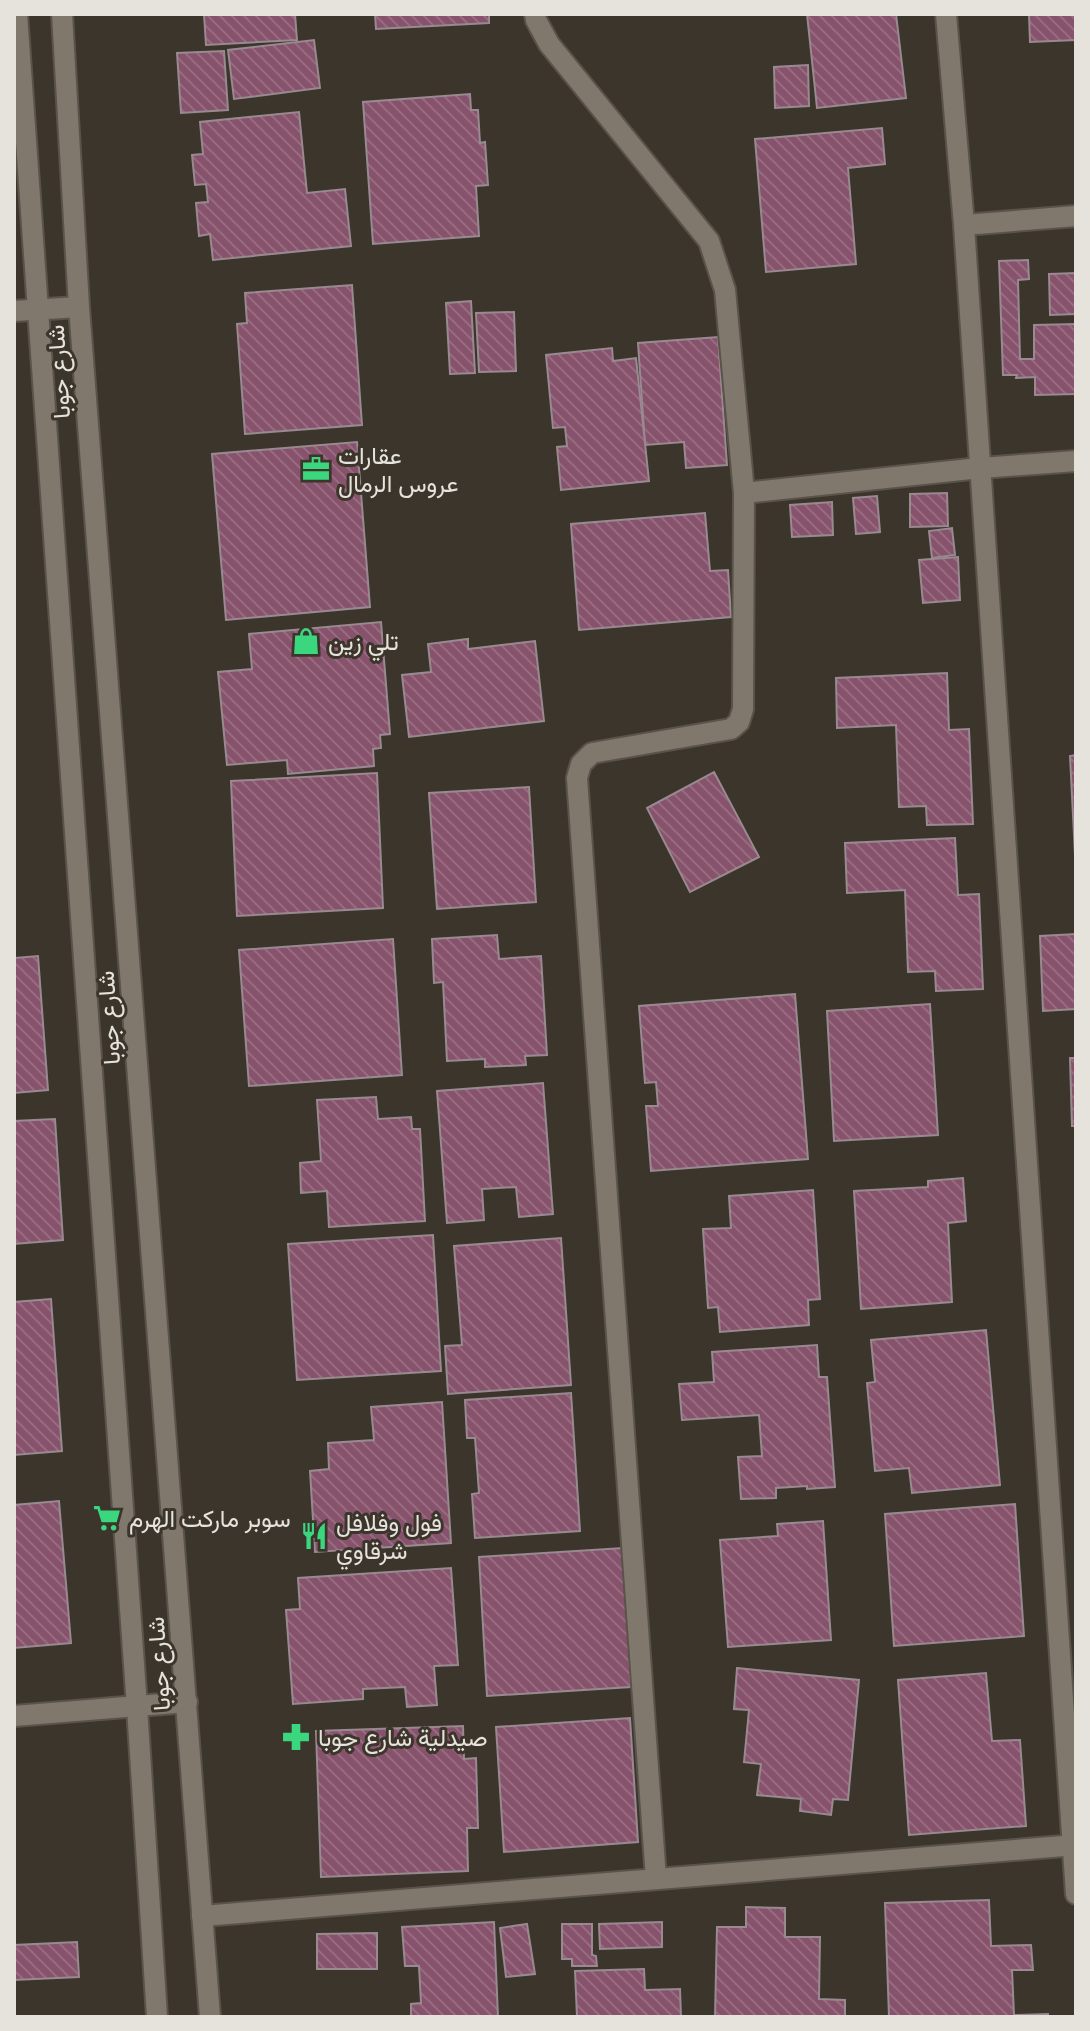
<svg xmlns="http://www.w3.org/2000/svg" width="1090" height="2031" viewBox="0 0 1090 2031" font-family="'PT Serif',Vazirmatn,serif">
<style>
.building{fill:url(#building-back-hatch);stroke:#988a90;stroke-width:2}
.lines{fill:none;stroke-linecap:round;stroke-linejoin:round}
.minor-casing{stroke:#59534b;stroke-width:24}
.minor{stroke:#80786d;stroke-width:20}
.labels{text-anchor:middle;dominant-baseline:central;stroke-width:6;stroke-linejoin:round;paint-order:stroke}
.street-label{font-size:24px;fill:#e6e2dc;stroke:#3b352b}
.poi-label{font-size:24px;fill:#e6e2dc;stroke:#3b352b;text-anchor:start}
</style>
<defs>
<pattern id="building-back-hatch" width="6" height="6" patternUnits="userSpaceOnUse" patternTransform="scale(2)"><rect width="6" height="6" fill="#87526b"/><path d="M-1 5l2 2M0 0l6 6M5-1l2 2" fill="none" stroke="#986b80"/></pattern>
</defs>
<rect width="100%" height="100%" fill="#3b352b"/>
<g class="building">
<polygon points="204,14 295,14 297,40 206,45"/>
<polygon points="375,14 489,14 489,23 376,29"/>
<polygon points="807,14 896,14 906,98 817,108"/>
<polygon points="1029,14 1076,14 1076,40 1030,42"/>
<polygon points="314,40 320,88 234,99 228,50"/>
<polygon points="224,51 228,110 181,113 177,53"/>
<polygon points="808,65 809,106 775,108 774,67"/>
<polygon points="470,94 471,110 478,110 480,143 485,142 488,185 476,186 479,236 373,244 363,102"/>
<polygon points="299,112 307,193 345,189 351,246 213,260 210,234 199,236 196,203 208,202 206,184 195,185 192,155 203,154 200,122"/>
<polygon points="882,128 885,164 848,168 856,264 766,272 755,139"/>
<polygon points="1028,260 1029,279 1018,280 1020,359 1034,359 1034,325 1076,324 1076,394 1035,395 1035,377 1016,378 1017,375 1003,375 999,261"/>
<polygon points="1076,273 1076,314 1050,315 1049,274"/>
<polygon points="352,285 362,425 245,434 237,324 247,323 245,293"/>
<polygon points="471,301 475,373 450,374 446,303"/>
<polygon points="514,312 516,371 479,372 476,313"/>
<polygon points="718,337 727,465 686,468 684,442 645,445 638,343"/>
<polygon points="612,348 613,361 636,358 649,481 561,490 557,447 567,446 565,427 553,428 546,355"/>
<polygon points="357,442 370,607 226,620 212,454"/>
<polygon points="947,493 948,526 910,527 910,494"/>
<polygon points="877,496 880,532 856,534 853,498"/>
<polygon points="832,502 833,535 792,537 790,505"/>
<polygon points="705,513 710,571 728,570 731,617 579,630 571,524"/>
<polygon points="952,528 955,555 932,558 929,531"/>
<polygon points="958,557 960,600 923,603 919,560"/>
<polygon points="381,622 390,734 380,735 381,748 373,749 374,766 288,774 287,760 227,765 218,672 252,669 249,634"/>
<polygon points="468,639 468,649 535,641 544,721 409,737 402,675 431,672 428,644"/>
<polygon points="947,673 949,730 969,729 973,824 927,825 926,806 899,807 896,725 837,728 836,678"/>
<polygon points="1076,755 1076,855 1075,855 1070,756"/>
<polygon points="714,772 759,857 690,892 647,808"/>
<polygon points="377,773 383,908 237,916 231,781"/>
<polygon points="529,787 536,902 437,909 429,793"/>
<polygon points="955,838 958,895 979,894 983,989 936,991 935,971 908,972 905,890 847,893 845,843"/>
<polygon points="1076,934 1076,1009 1043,1011 1040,936"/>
<polygon points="497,935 499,959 541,956 547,1055 525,1056 526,1065 485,1067 485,1059 447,1061 443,982 434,983 432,939"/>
<polygon points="393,939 402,1075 249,1086 239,950"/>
<polygon points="14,943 15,958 38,956 48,1090 14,1093"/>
<polygon points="795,994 808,1159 651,1171 646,1106 658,1106 656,1082 645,1083 639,1006"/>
<polygon points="930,1004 938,1135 834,1141 827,1011"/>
<polygon points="1070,1058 1076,1058 1076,1126 1072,1126"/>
<polygon points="543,1083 553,1214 519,1217 516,1187 482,1189 484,1220 447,1223 437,1091"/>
<polygon points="376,1097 378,1119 411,1117 412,1129 420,1129 425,1221 329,1227 327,1191 301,1193 300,1163 321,1161 317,1100"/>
<polygon points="55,1119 63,1240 14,1244 14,1121"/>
<polygon points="963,1178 966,1221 948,1223 952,1302 861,1309 854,1191 928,1187 928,1181"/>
<polygon points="813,1190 820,1299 808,1300 809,1325 720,1332 718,1307 708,1308 703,1229 731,1228 729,1196"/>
<polygon points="433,1235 441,1371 297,1380 288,1244"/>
<polygon points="561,1238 571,1385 448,1394 445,1346 462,1345 454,1246"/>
<polygon points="51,1299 62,1451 14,1455 14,1302"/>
<polygon points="986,1330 1000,1485 912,1493 909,1468 875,1471 867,1383 875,1382 871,1340"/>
<polygon points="817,1345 819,1377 827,1377 835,1487 807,1489 807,1486 776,1488 776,1498 741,1499 738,1457 762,1456 759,1415 682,1420 679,1384 714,1382 712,1352"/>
<polygon points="571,1393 580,1531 475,1538 472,1494 479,1493 475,1438 467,1438 465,1400"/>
<polygon points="442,1402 451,1543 315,1552 310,1471 329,1469 328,1443 374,1440 371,1407"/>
<polygon points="59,1501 71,1643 14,1648 14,1505"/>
<polygon points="1015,1504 1024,1636 894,1646 885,1514"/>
<polygon points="823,1521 831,1640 728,1647 720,1540 778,1536 777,1524"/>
<polygon points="623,1548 631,1687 487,1696 479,1557"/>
<polygon points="451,1568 458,1665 434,1666 437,1705 407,1707 405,1687 363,1689 363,1699 293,1704 286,1610 300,1609 298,1578"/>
<polygon points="737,1668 859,1680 848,1800 833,1799 831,1815 800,1811 801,1799 757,1795 761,1764 744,1762 749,1710 734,1709"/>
<polygon points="986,1673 992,1741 1020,1740 1026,1826 909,1835 898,1680"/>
<polygon points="630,1718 638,1842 504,1852 496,1727"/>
<polygon points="463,1726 464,1759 476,1758 478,1828 467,1828 468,1871 321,1877 316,1731"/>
<polygon points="989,1900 991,1946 1031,1945 1033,1970 1012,1970 1014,2015 1048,2014 1048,2017 889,2017 885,1903"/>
<polygon points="746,1907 785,1908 785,1937 820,1937 819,1999 845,2000 845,2017 715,2017 717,1927 746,1927"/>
<polygon points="494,1922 498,2017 411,2017 411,2004 421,2003 419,1966 405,1966 402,1927"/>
<polygon points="662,1922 662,1947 600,1949 599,1924"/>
<polygon points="527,1924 535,1974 506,1977 500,1928"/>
<polygon points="562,1924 592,1924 592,1955 596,1956 597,1966 572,1966 572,1959 562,1959"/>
<polygon points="377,1933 377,1969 317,1969 317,1934"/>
<polygon points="77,1942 79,1977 14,1980 14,1945"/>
<polygon points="644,1969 645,1990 680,1989 681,2017 577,2017 575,1971"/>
</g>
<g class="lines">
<g class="minor-casing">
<g id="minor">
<polyline points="17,14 137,1707 157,2017"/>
<polyline points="62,14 79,307 210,2017"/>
<polyline points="535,14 536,20 549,44 709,241 725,290 744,493 743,709 739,722 731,729 592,753 581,764 577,778 656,1879"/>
<polyline points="946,14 964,225 1076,1894"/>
<polyline points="964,225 1076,216"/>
<polyline points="14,311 79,307"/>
<polyline points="744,493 980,468 1076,461"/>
<polyline points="14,1716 187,1702"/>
<polyline points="202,1916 1076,1845"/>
</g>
</g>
<use href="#minor" class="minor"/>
</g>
<defs>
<g id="office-bare" transform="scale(2.16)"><path d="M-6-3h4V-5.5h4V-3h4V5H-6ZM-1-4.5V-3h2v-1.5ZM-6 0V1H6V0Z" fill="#3bd77f" stroke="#3b352b" stroke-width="2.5" paint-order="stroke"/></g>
<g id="shop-bare" transform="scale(2.16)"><path d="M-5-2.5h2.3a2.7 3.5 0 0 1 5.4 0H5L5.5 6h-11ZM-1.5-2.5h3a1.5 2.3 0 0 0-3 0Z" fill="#3bd77f" stroke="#3b352b" stroke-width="2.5" paint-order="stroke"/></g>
<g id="supermarket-bare" transform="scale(2.16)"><path d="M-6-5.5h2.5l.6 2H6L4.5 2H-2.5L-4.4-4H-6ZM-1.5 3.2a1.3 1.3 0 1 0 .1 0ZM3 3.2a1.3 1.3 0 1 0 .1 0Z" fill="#3bd77f" stroke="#3b352b" stroke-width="2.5" paint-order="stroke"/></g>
<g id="restaurant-bare" transform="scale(2.16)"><path d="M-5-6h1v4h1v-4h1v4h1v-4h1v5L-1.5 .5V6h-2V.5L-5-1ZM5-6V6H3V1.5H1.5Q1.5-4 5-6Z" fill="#3bd77f" stroke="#3b352b" stroke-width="2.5" paint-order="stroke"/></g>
<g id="pharmacy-bare" transform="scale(2.16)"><path d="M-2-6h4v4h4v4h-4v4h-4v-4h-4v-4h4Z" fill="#3bd77f" stroke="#3b352b" stroke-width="2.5" paint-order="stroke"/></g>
</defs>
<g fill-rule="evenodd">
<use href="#office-bare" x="316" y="469"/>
<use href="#shop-bare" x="306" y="641"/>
<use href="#supermarket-bare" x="107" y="1518"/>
<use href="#restaurant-bare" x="314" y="1536"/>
<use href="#pharmacy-bare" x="296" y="1737"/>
</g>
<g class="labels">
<g class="street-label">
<text transform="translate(58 372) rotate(-94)">شارع جوبا</text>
<text transform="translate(108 1018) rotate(-94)">شارع جوبا</text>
<text transform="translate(158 1664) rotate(-94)">شارع جوبا</text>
</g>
<g class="poi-label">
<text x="338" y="455">عقارات<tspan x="338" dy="28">عروس الرمال</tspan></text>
<text x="328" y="641">تلي زين</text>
<text x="129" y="1518">سوبر ماركت الهرم</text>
<text x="336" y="1522">فول وفلافل<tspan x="336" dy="28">شرقاوي</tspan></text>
<text x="318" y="1737">صيدلية شارع جوبا</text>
</g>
</g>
<rect width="1090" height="2031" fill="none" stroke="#e6e2dc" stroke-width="32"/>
</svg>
